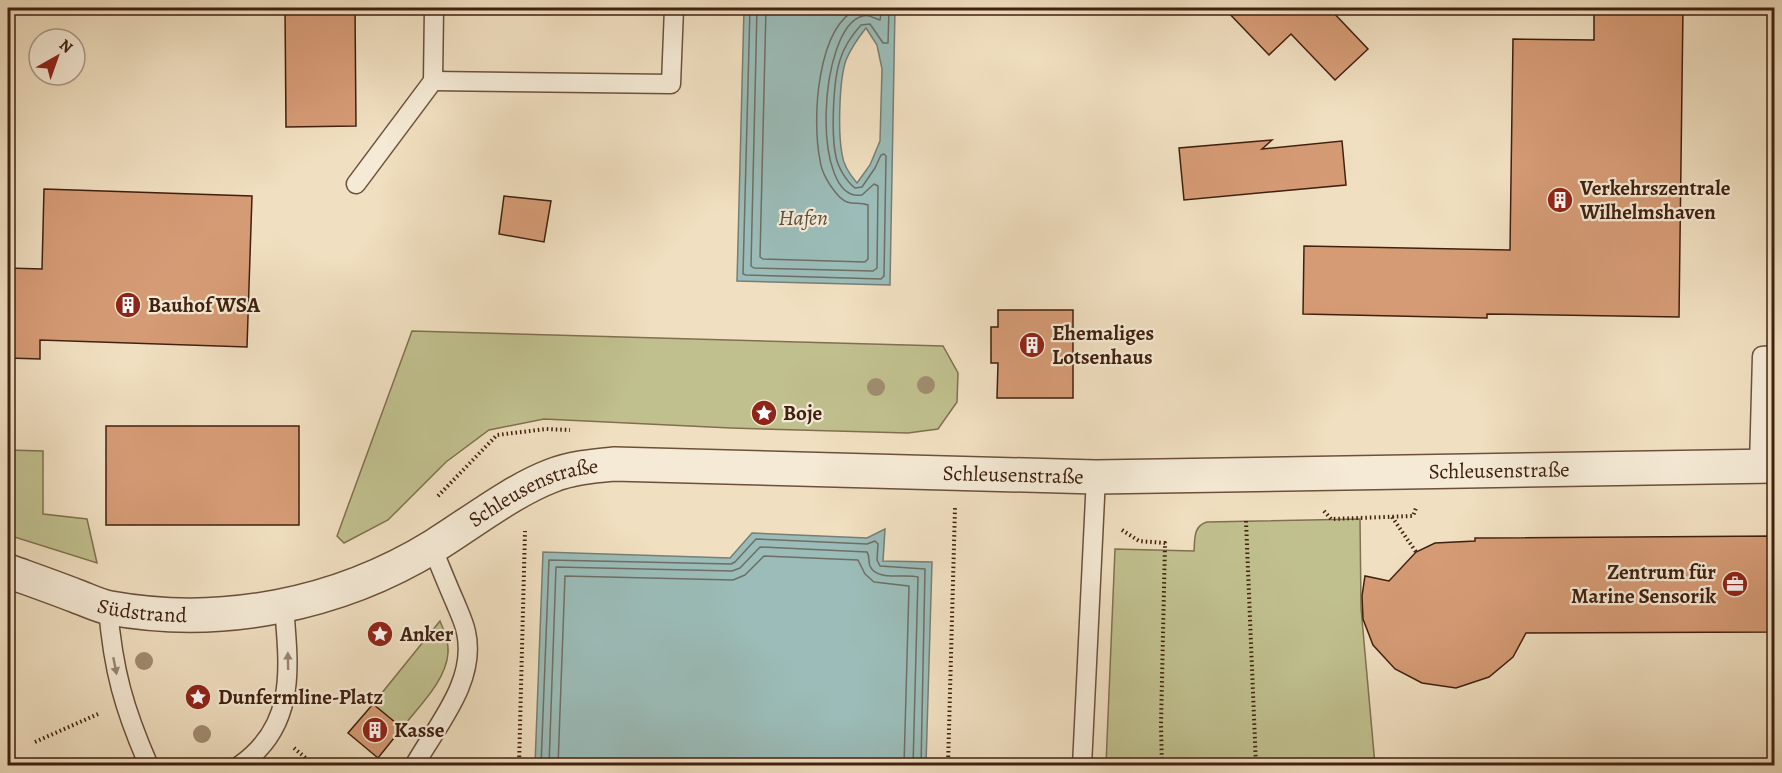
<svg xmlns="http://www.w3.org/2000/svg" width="1782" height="773" viewBox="0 0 1782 773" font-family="Alegreya,serif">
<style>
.green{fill:#c0c08e;stroke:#80704e;stroke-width:1.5}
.water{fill:#9bbcb8;stroke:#777e74;stroke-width:1.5;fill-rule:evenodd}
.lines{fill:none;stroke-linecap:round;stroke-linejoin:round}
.shore{stroke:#6e6e64;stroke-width:1.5}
.building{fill:#d59b75;stroke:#40200f;stroke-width:1.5}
.service-casing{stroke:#6c503b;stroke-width:21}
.minor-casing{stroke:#6c503b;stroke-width:36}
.path{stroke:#40200f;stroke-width:4;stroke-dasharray:1.5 3;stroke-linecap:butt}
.service{stroke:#f5ead6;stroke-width:18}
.minor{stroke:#f5ead6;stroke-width:33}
.tree{fill:#a18c70}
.oneway{fill:#9a8572}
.labels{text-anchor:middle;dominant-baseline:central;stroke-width:4.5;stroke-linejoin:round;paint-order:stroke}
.poi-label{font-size:21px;font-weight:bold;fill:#40200f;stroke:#f5ead6;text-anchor:start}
.street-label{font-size:21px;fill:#40200f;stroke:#f5ead6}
.water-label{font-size:22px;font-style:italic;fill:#5b4f42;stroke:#f5ead6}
</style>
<rect width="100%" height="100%" fill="#f0dfc0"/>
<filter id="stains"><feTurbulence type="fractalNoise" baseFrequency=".00333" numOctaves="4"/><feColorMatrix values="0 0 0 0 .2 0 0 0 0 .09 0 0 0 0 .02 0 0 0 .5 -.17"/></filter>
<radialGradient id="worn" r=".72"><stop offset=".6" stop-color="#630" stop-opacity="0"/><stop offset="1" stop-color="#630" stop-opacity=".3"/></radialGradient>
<g class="green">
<polygon points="412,331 943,346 958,373 957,402 938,429 908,433 731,428 544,419 489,430 446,462 388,520 344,543 337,536"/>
<polygon points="8,450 43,451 43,514 87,519 97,563 8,535"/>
<path d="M 1360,519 L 1361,608 L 1375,765 L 1106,765 L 1115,549 L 1194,551 C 1195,539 1193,526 1207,522 Z"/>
<path d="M 440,621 C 444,631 449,642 448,653 C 446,681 419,706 402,728 L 373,704 Z"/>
</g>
<g class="water">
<path d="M 744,8 L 895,8 L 890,285 L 737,281 ZM 866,28 L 877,45 L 882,69 L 880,141 L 870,165 L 857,183 C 851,176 843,164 842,154 C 838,133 839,80 846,60 C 851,48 858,38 866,28 Z"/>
<polygon points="885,529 883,561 932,562 926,765 535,765 543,552 730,558 752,533 867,538"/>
</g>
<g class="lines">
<g class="shore">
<path d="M 750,8 L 743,274 L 746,275 L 881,279 L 884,276 L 886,156 L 884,154 L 881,155 L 875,168 L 862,187 L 855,188 C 846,181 838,167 836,157 C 831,135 833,81 840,60 C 844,46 852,35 861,25 L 870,24 L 883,43 L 888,43 L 889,8"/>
<path d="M 757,8 L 751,266 L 754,268 L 873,271 L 877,268 L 878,186 L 874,184 L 862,195 C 810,204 818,26 863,16 C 869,14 875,19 880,20 L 882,8"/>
<path d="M 766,8 L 760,257 L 763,259 L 865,262 L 868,259 L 868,205 C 856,200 849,209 836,193 C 829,185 821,171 820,160 C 812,121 816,26 859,8"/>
<polyline points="541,766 549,560 731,564 735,562 756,539 867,544 875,541 878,544 877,560 880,566 925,569 921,766"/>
<path d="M 549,766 L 556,567 L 732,571 L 740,568 L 760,547 L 867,552 C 870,556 868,560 870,566 C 877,582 905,573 918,577 L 913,766"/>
<polyline points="558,766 565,576 733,580 745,575 764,556 858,560 865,574 874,582 909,586 904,766"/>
</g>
</g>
<g class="building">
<polygon points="285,8 355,8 356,126 286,127"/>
<polygon points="1224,8 1329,8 1368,49 1335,80 1291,34 1269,55"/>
<polygon points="1594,8 1683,8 1679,317 1487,314 1487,318 1303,314 1304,246 1510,250 1513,39 1594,40"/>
<polygon points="1272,140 1262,149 1342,141 1346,185 1184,200 1179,148"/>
<polygon points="44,189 252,196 247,347 40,340 40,359 8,358 8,268 42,269"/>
<polygon points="504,196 551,201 544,242 499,234"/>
<polygon points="998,310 1073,310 1073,398 997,398 998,363 991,363 991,327 998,327"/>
<rect x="106" y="426" width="193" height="99"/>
<polygon points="1774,536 1774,632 1526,633 1513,657 1489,677 1456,688 1422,683 1395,669 1373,645 1363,619 1362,596 1365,576 1389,581 1416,552 1435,543 1475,541 1475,538"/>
<polygon points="373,704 402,728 378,758 348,733"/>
</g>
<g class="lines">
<g class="service-casing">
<g id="service">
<polyline points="433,81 671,84 674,8"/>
<polyline points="356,184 433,81 434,8"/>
<polyline points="1759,466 1762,356 1774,355"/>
<path d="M 108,608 C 113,670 124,709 149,766"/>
<path d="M 239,766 C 297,726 289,668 284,607"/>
<path d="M 414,766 C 437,725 477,681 466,632 C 464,622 459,612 455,602 C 447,584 440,566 432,547"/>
<polyline points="1082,766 1096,477"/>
</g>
</g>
<g class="minor-casing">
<g id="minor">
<path id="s1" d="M 8,571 C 30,579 53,587 76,596 C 87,600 99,606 110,608 C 221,628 338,605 434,546 C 471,523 512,491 551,476 C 571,468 593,466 614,464 L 1096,477 L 1774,466"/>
</g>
</g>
<g class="path">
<polyline points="438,496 497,435 546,429 570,430"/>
<polyline points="1324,511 1331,519 1413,516 1416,508"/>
<polyline points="1392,517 1416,552"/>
<polyline points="1246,521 1256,766"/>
<polyline points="1122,530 1139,541 1165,543 1161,726 1162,766"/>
<polyline points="35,742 98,714"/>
<polyline points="294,748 315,766"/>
<polyline points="1709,761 1710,766"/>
<polyline points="519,766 525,531"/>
<polyline points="948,766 955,508"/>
</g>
<use href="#service" class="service"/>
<use href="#minor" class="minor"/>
</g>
<g class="tree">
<circle cx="926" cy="385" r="9"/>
<circle cx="876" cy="387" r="9"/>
<circle cx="144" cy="661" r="9"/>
<circle cx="202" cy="734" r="9"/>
</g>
<defs><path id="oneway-solid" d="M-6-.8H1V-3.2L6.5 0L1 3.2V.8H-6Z" transform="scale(1.5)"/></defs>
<g class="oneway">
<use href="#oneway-solid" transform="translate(288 661) rotate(-91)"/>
<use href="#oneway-solid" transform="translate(115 666) rotate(79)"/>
</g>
<defs>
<g id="building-disc" transform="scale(1.35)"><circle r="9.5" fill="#8f2418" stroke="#f5ead6"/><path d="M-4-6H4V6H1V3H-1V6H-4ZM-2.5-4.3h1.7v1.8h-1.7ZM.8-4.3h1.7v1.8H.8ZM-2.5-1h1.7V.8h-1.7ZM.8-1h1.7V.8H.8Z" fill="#fff"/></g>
<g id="sight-disc" transform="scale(1.35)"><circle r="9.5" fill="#8f2418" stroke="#f5ead6"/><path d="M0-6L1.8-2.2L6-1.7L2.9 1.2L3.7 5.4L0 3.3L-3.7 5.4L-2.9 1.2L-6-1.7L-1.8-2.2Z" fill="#fff"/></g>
<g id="office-disc" transform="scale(1.35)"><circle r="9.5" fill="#8f2418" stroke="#f5ead6"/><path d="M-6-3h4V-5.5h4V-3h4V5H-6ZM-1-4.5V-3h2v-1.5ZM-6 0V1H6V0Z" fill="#fff"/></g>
</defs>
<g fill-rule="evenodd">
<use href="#building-disc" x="1560" y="200"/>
<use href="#building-disc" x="128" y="305"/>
<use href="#building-disc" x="1032" y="345"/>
<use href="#sight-disc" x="764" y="413"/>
<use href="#office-disc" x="1735" y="584"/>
<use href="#sight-disc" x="380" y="634"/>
<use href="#sight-disc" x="198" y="697"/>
<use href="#building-disc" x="375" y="730"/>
</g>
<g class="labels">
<g class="poi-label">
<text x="1580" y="188">Verkehrszentrale<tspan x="1580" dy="24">Wilhelmshaven</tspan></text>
<text x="148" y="305">Bauhof WSA</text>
<text x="1052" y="333">Ehemaliges<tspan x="1052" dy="24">Lotsenhaus</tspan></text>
<text x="783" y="413">Boje</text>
<text x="1716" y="572" text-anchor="end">Zentrum für<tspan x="1716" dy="24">Marine Sensorik</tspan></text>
<text x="400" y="634">Anker</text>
<text x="218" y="697">Dunfermline-Platz</text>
<text x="394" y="730">Kasse</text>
</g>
<g class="street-label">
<text stroke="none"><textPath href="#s1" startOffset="1532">Schleusenstraße</textPath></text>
<text stroke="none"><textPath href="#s1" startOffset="1046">Schleusenstraße</textPath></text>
<text stroke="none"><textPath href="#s1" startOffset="560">Schleusenstraße</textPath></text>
<text stroke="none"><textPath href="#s1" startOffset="141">Südstrand</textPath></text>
</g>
<g class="water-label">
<text x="803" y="218">Hafen</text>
</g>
</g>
<rect width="1782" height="773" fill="none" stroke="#f0dfc0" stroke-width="30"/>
<rect x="9" y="9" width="1764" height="755" fill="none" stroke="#40200f" stroke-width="3"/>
<rect x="15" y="15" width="1752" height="743" fill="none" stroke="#40200f" stroke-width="1.5"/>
<g transform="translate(57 57) rotate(40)"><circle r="28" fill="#f5ead6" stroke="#ad9986" stroke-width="1.5"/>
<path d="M0-4.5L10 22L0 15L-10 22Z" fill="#8f2418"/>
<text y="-9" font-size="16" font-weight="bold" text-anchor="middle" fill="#40200f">N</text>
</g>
<rect width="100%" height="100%" filter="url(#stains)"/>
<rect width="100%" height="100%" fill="url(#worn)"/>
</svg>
